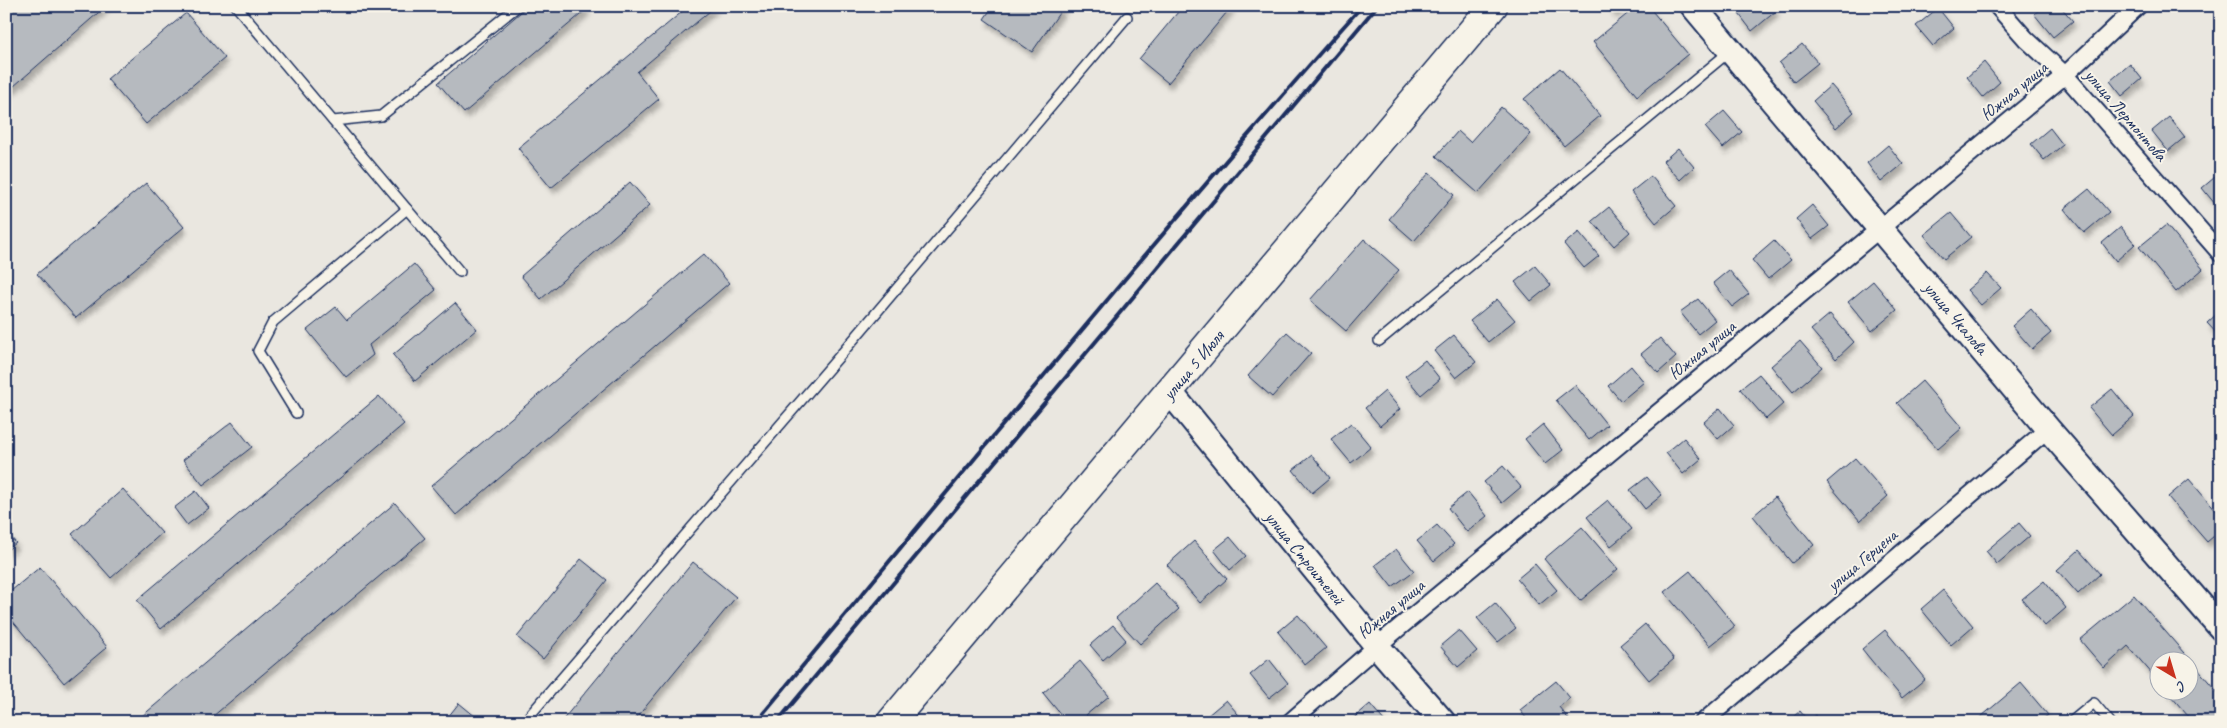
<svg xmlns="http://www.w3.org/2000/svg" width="2227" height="728" viewBox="0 0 2227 728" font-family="Caveat,sans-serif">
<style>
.building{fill:#b6babf;stroke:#1b2f5e;filter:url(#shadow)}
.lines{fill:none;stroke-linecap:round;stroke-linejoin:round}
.lane-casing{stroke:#1b2f5e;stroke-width:12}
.street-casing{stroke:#1b2f5e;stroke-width:20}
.secondary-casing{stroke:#1b2f5e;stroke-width:28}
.highway-casing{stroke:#1b2f5e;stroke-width:31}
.lane{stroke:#f7f3e8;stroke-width:9}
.street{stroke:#f7f3e8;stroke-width:16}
.secondary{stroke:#f7f3e8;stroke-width:24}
.highway{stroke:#f7f3e8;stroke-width:28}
.rail{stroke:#1b2f5e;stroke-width:4}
.labels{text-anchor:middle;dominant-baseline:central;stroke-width:4;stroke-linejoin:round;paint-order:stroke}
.street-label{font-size:18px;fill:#1b2f5e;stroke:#f7f3e8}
</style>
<defs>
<filter id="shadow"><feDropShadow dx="3" dy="5.5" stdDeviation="2.5" flood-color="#0004"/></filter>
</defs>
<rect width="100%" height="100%" fill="#eae7e0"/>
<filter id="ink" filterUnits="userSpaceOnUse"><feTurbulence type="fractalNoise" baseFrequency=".02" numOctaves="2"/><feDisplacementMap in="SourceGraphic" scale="10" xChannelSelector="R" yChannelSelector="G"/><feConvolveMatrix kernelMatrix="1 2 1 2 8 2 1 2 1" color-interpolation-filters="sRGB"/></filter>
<g filter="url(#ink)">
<g class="building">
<polygon points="6,6 106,6 6,93"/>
<polygon points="528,6 584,6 587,9 464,113 438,83"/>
<polygon points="689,6 716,6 637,72 659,99 551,188 518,148"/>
<polygon points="993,6 1064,6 1032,52 984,19"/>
<polygon points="1183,6 1232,6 1168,83 1139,59"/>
<polygon points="1609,6 1623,6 1614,13"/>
<polygon points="1637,6 1648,6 1688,54 1637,96 1593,42"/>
<polygon points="1748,6 1772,6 1776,11 1752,31 1739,14"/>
<polygon points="2044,6 2060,6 2073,21 2053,37 2034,14"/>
<polygon points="1938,8 1954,28 1933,46 1916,26"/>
<polygon points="186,13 225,58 146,124 107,79"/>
<polygon points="1802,44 1818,63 1794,82 1779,63"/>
<polygon points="1984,62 2000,82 1983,97 1967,77"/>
<polygon points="2130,64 2142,79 2122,96 2110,81"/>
<polygon points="1560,68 1600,116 1564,146 1524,99"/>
<polygon points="1831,85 1854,112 1836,128 1813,101"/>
<polygon points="1501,107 1531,134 1478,193 1436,156 1458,131 1470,142"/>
<polygon points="1724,111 1742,132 1723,148 1705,127"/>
<polygon points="2169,117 2185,137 2168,151 2152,131"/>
<polygon points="2050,128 2063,145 2044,160 2031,144"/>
<polygon points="1888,145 1903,164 1881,182 1867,163"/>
<polygon points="1678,148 1694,167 1680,180 1663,161"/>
<polygon points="2221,172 2221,209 2220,210 2202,188"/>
<polygon points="1429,173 1454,195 1414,241 1389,219"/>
<polygon points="1651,176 1676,206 1656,223 1631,192"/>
<polygon points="630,182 650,205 541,299 521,276"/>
<polygon points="146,183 184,227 76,318 37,274"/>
<polygon points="2089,189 2109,212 2084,233 2064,209"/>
<polygon points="1812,205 1829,226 1812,239 1796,219"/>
<polygon points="1609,207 1630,232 1614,246 1592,221"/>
<polygon points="1951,213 1971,237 1944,259 1924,235"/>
<polygon points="2166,225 2203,269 2176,292 2139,247"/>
<polygon points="2121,227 2135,244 2116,261 2102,243"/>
<polygon points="1579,232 1599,256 1584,268 1564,244"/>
<polygon points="1364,239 1399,270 1346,331 1310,300"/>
<polygon points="1774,241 1791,260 1768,279 1752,260"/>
<polygon points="704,254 729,283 456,515 431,486"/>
<polygon points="414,264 436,290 369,345 373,355 346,377 307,330 336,307 347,320"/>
<polygon points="1535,266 1551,285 1531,301 1515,282"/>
<polygon points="1729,270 1749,294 1732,307 1713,283"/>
<polygon points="1987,273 2001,288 1981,305 1967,290"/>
<polygon points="1873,281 1897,310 1872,331 1848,302"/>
<polygon points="1497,299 1515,320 1488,342 1470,321"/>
<polygon points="1698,299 1715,320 1698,334 1680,312"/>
<polygon points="455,303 477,329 415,381 393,355"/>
<polygon points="2031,309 2051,333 2032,349 2012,326"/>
<polygon points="2221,310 2221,338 2207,323"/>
<polygon points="1830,314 1854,342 1836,359 1811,330"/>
<polygon points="1287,332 1311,353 1272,397 1248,376"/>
<polygon points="1454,335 1476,362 1456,378 1434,351"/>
<polygon points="1660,338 1676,357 1658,373 1641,354"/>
<polygon points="1800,341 1822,367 1793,392 1771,366"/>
<polygon points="1425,360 1440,379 1421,395 1405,376"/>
<polygon points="1631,366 1644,382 1621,401 1608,386"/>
<polygon points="1759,374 1784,403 1766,419 1740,389"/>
<polygon points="1922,381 1962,428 1938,449 1897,403"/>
<polygon points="1575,385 1607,425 1589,440 1556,400"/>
<polygon points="2112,389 2134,416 2112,435 2089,408"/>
<polygon points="1385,391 1400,409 1380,426 1365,408"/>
<polygon points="379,396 404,424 161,629 137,600"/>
<polygon points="1720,408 1734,425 1718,439 1704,422"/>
<polygon points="232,422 252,447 203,485 183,460"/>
<polygon points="1351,423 1371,447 1351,463 1331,439"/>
<polygon points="1543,424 1563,450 1545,464 1525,439"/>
<polygon points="1684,438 1701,459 1683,474 1666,453"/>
<polygon points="1312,455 1330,478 1312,493 1293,470"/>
<polygon points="1855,458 1888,496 1860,521 1827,482"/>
<polygon points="1503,466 1521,487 1502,503 1484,482"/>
<polygon points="1647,477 1662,495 1645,509 1630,490"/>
<polygon points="2189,479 2221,517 2221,530 2207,542 2168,497"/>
<polygon points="123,489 162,533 111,578 72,534"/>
<polygon points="196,491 209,508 187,525 174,508"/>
<polygon points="1468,492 1487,516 1467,532 1448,508"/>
<polygon points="1775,497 1814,545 1792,563 1753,516"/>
<polygon points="1608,500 1632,529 1611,546 1587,517"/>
<polygon points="395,503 425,538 206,722 135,722"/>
<polygon points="2019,523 2030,536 1997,564 1986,551"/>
<polygon points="1437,525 1454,544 1434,561 1417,541"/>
<polygon points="1582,527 1618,569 1580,601 1544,559"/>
<polygon points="6,532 16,543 6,551"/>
<polygon points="1230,537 1246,556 1230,570 1214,550"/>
<polygon points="1194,541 1227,579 1200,603 1167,565"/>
<polygon points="1396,549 1414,571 1392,587 1375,565"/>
<polygon points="2079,550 2100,574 2078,594 2057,570"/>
<polygon points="581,559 607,580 543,659 517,637"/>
<polygon points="693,562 736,597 633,722 561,722"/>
<polygon points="1535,564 1557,590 1539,605 1517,579"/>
<polygon points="40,567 107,647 64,683 6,613 6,595"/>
<polygon points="1690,571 1735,626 1710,646 1664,592"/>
<polygon points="2044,581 2066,608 2045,626 2022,599"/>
<polygon points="1155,583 1179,609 1140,644 1116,618"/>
<polygon points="1943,590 1973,626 1951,645 1921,609"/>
<polygon points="2134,595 2221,696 2221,722 2193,722 2166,690 2190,690 2190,660 2160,660 2160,683 2128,646 2104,668 2080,640"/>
<polygon points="1495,603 1516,628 1498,642 1477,618"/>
<polygon points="1298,615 1326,648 1305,665 1278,632"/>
<polygon points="1645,624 1674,659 1649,680 1620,645"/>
<polygon points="1113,625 1126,640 1103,660 1090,645"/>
<polygon points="1459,630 1477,651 1458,667 1440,646"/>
<polygon points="1885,630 1925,679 1902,698 1862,649"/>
<polygon points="1269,659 1288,683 1269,698 1250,675"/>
<polygon points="1080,661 1109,696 1086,715 1092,722 1067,722 1043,693"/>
<polygon points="1556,681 1570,698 1559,707 1571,722 1529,722 1520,710"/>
<polygon points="2021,683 2048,715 2039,722 1975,722"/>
<polygon points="1226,700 1243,720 1241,722 1212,722 1207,716"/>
<polygon points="459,703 482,722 444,722"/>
<polygon points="1370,704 1385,722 1349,722"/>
<polygon points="1800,711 1808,721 1816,715 1822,722 1787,722"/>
</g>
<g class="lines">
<g class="lane-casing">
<g id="lane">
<polyline points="236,6 460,272"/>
<polyline points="333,121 381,116 518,6"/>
<polyline points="1379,341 1729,52"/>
<polyline points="296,413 258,351 273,322 407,209"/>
<polyline points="524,722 843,352 1127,17"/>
<polyline points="2071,722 2094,703 2110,722"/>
</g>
</g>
<g class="street-casing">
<g id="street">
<polyline points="1997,6 2026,39 2065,75 2221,254"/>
<polyline points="1290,722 1377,646 2065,75 2138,6"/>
<polyline points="1703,722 2048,429"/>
</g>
</g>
<g class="secondary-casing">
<g id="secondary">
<polyline points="1693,6 2048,429 2221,628"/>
<polyline points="1170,392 1377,646 1443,722"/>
</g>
</g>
<g class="highway-casing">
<polyline id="highway" points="891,722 1493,6"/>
</g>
<use href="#lane" class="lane"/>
<use href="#street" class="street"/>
<use href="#secondary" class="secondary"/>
<use href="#highway" class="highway"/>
<g class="rail">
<path d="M 756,722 C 956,482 1153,239 1362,6"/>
<polyline points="777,722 1377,6"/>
</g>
</g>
</g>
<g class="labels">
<g class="street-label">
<text transform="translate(2014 91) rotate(-40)">Южная улица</text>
<text transform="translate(2126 115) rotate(49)">улица Лермонтова</text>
<text transform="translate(1956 318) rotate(50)">улица Чкалова</text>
<text transform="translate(1702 350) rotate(-40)">Южная улица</text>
<text transform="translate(1193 365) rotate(-50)">улица 5 Июля</text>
<text transform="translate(1305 558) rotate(51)">улица Строителей</text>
<text transform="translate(1862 560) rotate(-40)">улица Герцена</text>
<text transform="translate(1391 609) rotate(-40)">Южная улица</text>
</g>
</g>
<rect width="2227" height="728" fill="none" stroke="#f7f3e8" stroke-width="25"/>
<rect x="12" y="12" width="2202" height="703" fill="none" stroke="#1b2f5e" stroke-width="2" filter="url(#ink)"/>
<g transform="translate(2174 676) rotate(142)"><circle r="24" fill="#f7f3e8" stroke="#9fa5b1"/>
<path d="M0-4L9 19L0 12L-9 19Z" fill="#c8321e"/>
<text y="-8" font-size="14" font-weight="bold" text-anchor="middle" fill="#1b2f5e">С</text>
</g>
</svg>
